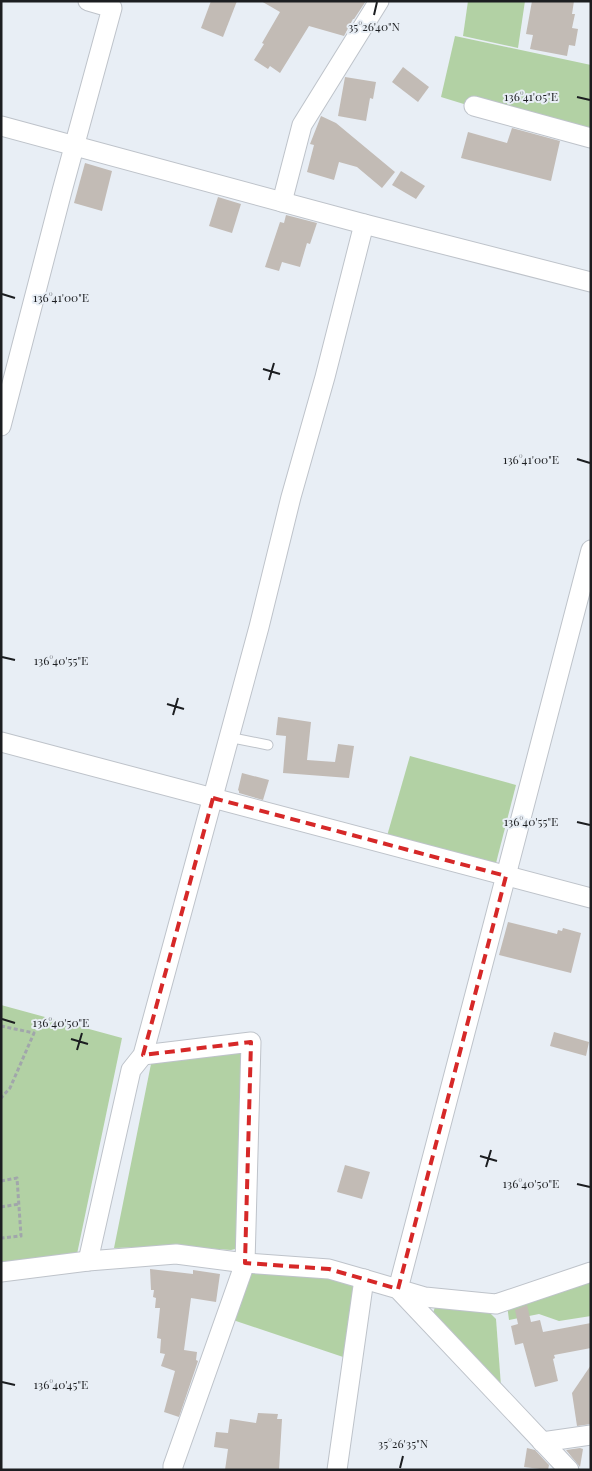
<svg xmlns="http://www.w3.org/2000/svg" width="592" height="1471" viewBox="0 0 592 1471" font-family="'Playfair Display',serif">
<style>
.green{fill:#b2d1a4}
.building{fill:#c2bbb5}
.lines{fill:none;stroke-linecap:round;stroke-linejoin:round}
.service-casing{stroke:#bec3ca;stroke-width:11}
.minor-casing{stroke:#bec3ca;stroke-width:21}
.path{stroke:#a1a6ab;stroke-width:3;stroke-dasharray:4 2.5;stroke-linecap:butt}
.service{stroke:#fff;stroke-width:9}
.minor{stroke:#fff;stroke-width:19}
.marked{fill:none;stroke:#d62828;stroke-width:4;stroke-dasharray:10 6;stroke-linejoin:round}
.ticks{fill:none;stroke:#1c1e21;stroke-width:2}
.ticks-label{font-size:12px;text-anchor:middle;fill:#1c1e21;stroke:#e8eef5;stroke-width:4;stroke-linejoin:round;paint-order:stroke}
</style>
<rect width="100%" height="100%" fill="#e8eef5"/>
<g class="green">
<polygon points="468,1 525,1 518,48 463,36"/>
<polygon points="455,36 591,65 591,132 467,105 441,97"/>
<polygon points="410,756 516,785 495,867 387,836"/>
<polygon points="1,1005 122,1038 77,1254 1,1265"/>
<polygon points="234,1049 243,1052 239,1248 231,1250 175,1246 114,1248 151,1064"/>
<polygon points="260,1269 360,1282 352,1360 233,1320 252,1273"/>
<polygon points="591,1279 591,1316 559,1321 539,1314 509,1320 507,1305"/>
<polygon points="436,1304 486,1309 496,1319 501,1386 432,1316"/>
</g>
<g class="building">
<polygon points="211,1 237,1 223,37 201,28"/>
<polygon points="261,1 366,1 354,19 353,19 344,36 309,26 280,73 270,66 268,69 254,60 264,44 262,43 280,12"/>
<polygon points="532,1 574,1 572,14 575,14 572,28 578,29 575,46 569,45 567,56 530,49 533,35 526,34"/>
<polygon points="403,67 429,87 418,102 392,82"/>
<polygon points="345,77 376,82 373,99 370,98 366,121 338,116"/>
<polygon points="321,116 336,123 395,172 382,188 357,167 339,162 334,180 307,172 314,145 310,144"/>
<polygon points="512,128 560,141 551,181 461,158 468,132 507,143"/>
<polygon points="85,163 112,171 102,211 74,203"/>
<polygon points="401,171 425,186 416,199 392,185"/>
<polygon points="218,197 241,204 232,233 209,226"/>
<polygon points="286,215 317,223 310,244 307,243 300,267 282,262 279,271 265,267 280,222 284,223"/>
<polygon points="278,717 311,722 307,760 335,762 338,744 354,746 349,778 283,773 286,736 276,735"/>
<polygon points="242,773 269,780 263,800 239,793 239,791 238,790"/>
<polygon points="508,922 557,934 558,930 562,931 563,928 581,933 571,973 499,955"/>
<polygon points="554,1032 589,1042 586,1056 550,1046"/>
<polygon points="345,1165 370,1172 362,1199 337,1192"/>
<polygon points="150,1269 193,1274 193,1270 220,1274 216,1302 191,1298 184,1350 197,1352 196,1360 198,1361 179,1417 164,1412 175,1371 161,1366 165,1354 160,1353 161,1339 157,1338 160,1308 155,1308 156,1298 153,1297 154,1290 151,1290"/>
<polygon points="527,1305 531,1322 540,1320 543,1332 591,1323 591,1348 554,1355 555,1358 553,1359 558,1381 535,1387 523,1343 515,1345 511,1326 518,1324 515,1310"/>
<polygon points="591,1365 591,1424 577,1426 572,1393"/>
<polygon points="258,1413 278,1414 277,1419 282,1419 279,1470 225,1470 228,1449 214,1447 216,1432 228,1433 230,1419 256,1423"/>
<polygon points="527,1448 535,1450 549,1465 548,1470 524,1467"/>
<polygon points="580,1448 583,1449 580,1467 566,1450"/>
</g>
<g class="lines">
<g class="service-casing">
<polyline id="service" points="228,737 268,745"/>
</g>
<g class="minor-casing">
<g id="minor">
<polyline points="474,106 591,138"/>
<polyline points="1,126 364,224 591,282"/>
<polyline points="282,202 302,125 379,1"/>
<polyline points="1,426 62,191 112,8 88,1"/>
<polyline points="591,550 398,1289 425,1297 496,1304 591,1272"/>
<polyline points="1,742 591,898"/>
<polyline points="143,1055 251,1042 245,1263 173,1466 173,1470"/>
<polyline points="88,1261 131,1070 143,1055 259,627 291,497 325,377 364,224"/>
<polyline points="1,1272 88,1261 176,1254 245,1263 329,1269 398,1289 569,1470"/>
<polyline points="542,1442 591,1435"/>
<polyline points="337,1470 364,1279"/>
</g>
</g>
<g class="path">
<polyline points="1,1026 34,1033 10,1088 1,1098"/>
<polyline points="1,1181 17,1178 21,1236 1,1238"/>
<polyline points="1,1207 19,1204"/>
</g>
<use href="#service" class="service"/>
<use href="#minor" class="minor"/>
</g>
<path class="marked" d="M 213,798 L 506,876 L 398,1289 L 329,1269 L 245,1263 L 251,1042 L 143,1055 Z"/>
<path class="ticks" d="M 374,15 L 377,2M 577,97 L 590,100M 2,294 L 15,298M 263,369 L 280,374M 269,380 L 274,363M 577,459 L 590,463M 2,657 L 15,660M 167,704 L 184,709M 173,715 L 178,698M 577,822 L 590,825M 2,1019 L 15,1023M 71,1039 L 88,1044M 77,1050 L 82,1033M 480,1156 L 497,1161M 486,1167 L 491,1150M 577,1184 L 590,1187M 2,1382 L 15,1385M 400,1468 L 403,1456"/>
<g class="ticks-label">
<text x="374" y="31">35°26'40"N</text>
<text x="531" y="101">136°41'05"E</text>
<text x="61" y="302">136°41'00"E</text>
<text x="531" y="464">136°41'00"E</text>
<text x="61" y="665">136°40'55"E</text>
<text x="531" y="826">136°40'55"E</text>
<text x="61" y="1027">136°40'50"E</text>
<text x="531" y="1188">136°40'50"E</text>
<text x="61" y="1389">136°40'45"E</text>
<text x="403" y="1448">35°26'35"N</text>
</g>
<rect width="592" height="1471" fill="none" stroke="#1c1e21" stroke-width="5"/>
</svg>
